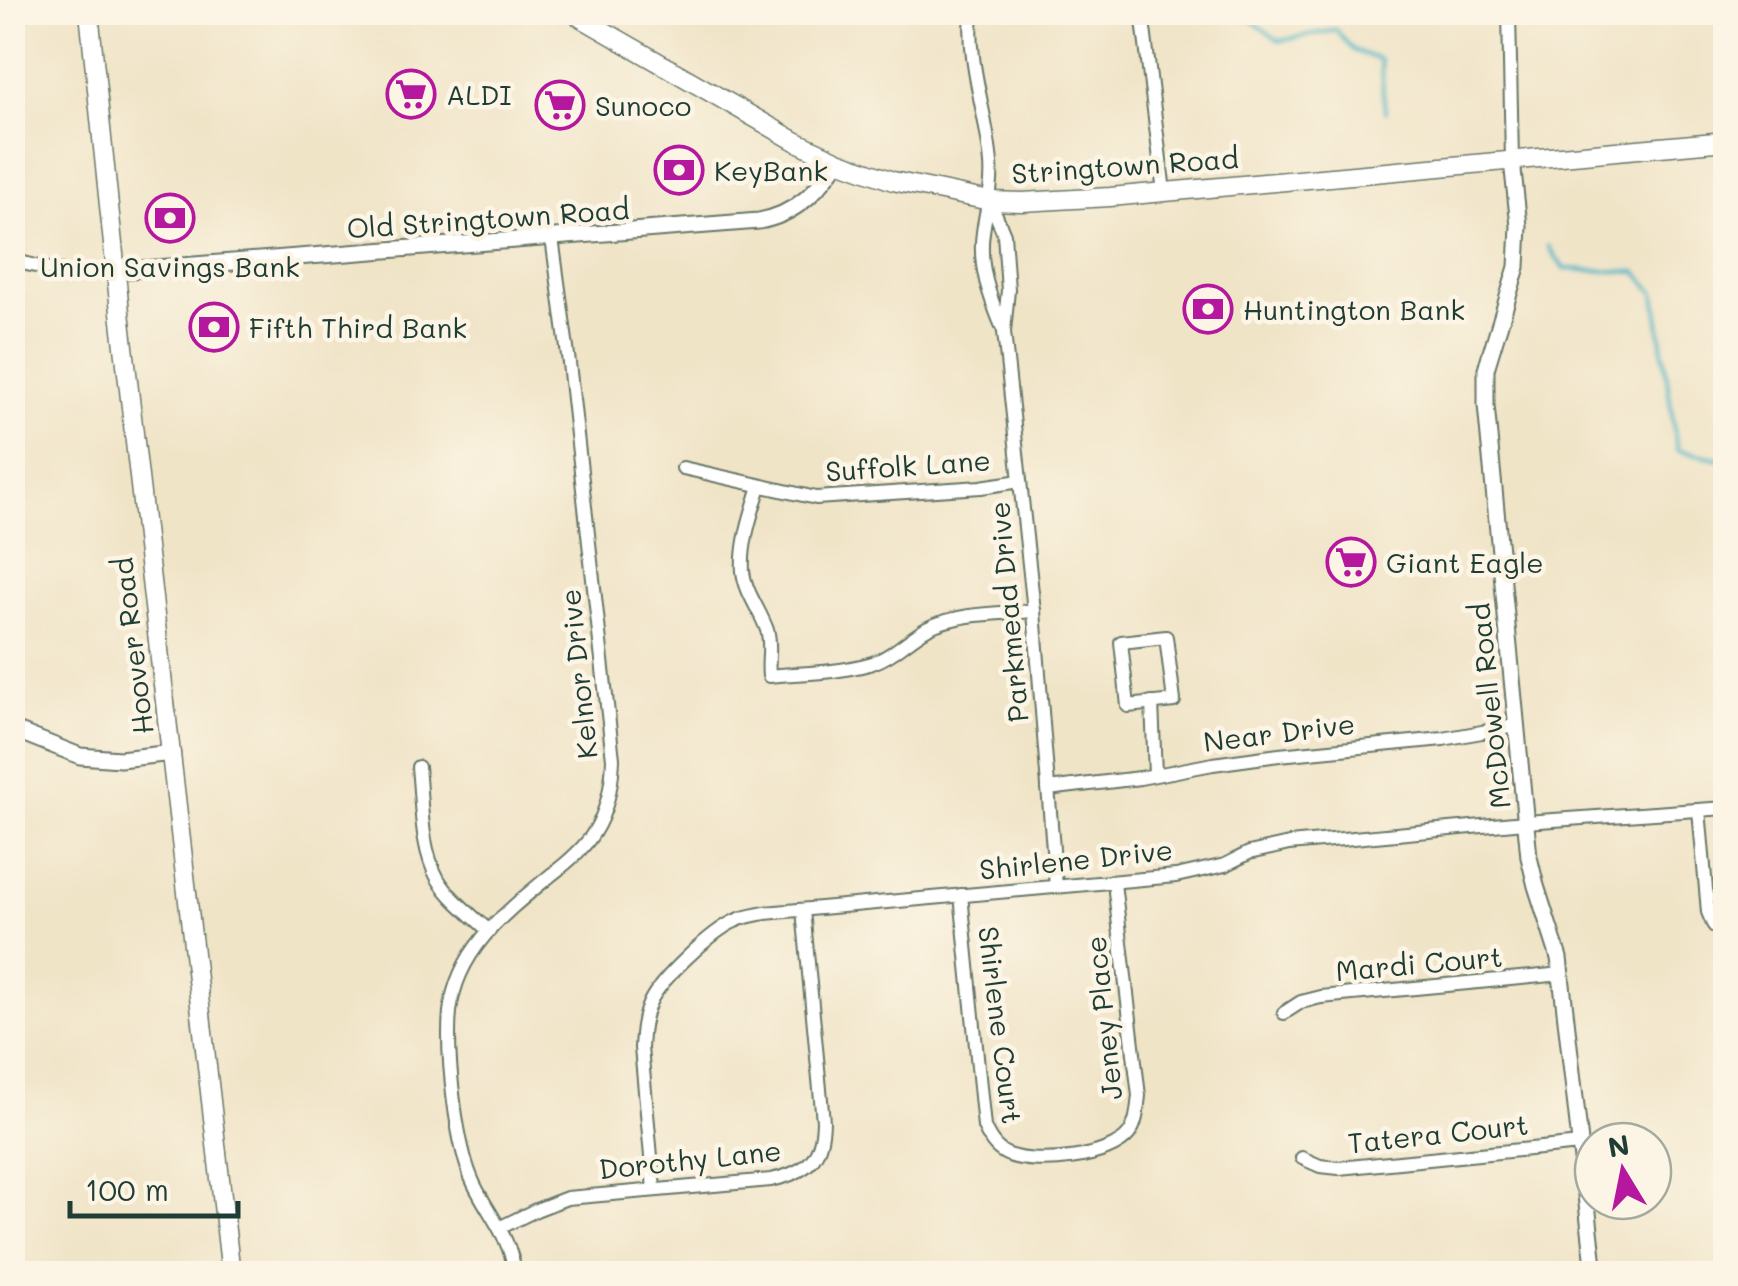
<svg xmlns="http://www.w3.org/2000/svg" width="1738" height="1286" viewBox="0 0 1738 1286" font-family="Mali,sans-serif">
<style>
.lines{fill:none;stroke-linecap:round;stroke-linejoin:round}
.stream{stroke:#48b4c4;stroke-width:4}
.minor-casing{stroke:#687767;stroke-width:16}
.tertiary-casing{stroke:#687767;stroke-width:19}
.secondary-casing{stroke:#687767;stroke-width:21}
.minor{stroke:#fff;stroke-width:12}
.tertiary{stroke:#fff;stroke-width:15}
.secondary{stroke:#fff;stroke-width:18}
.labels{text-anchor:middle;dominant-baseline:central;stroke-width:9;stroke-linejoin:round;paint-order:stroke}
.poi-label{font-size:28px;fill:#1f3d34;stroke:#fcf5e5;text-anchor:start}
.street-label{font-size:28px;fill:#1f3d34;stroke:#fcf5e5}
</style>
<rect width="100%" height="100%" fill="#fcf5e5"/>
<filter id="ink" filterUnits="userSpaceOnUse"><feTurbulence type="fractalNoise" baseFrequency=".01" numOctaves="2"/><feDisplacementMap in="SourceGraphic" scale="20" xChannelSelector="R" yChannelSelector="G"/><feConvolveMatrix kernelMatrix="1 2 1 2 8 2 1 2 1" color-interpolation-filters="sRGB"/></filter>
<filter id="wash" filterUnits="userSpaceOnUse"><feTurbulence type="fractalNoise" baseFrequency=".0048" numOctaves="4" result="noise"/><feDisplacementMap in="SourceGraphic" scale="40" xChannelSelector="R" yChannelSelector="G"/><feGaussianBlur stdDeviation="2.25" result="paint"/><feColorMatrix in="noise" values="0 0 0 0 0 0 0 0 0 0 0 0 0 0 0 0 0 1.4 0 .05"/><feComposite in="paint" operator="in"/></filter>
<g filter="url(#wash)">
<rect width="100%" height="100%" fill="#f0e4c7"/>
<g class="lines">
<g class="stream">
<polyline points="1240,12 1279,41 1336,30 1353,50 1380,60 1385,112"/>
<polyline points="1548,246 1564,269 1637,272 1655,293 1677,450 1726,460"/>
</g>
</g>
</g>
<g filter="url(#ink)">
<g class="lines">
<g class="minor-casing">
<g id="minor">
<path d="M 972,12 C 967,65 987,112 991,164 C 993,188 986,209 983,232 C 978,266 990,298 1003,329"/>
<polyline points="1142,12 1164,192"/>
<polyline points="1509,12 1512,161"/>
<polyline points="990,201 1004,234 1008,290 1004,332 1034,611 1056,887"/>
<path d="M 12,260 C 52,271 76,276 118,271"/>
<polyline points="683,468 816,498 981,487 1020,481"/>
<path d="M 760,486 C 752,512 741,543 743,571 C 745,592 760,610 767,630 C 772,645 767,660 769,676 C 802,673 837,673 869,664 C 891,658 908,639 928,628 C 960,612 1000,614 1034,611"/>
<polygon points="1166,637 1174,701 1128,706 1121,642"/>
<polyline points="1152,703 1155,774"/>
<path d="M 418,767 C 422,803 420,847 438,879 C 450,899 472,915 489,931"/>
<polyline points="1048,789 1140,778 1213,764 1279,755 1443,739 1515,726"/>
<polyline points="1699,810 1708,912 1713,924 1726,940"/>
<path d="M 961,895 L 984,1127 C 989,1139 997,1151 1009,1155 C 1037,1166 1111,1158 1129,1134 C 1137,1123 1137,1110 1139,1096 L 1114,883"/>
<polyline points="1284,1013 1301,1002 1321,997 1562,974"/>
<polyline points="1302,1158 1320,1166 1339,1168 1580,1144"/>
<path d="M 654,1189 L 641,1048 C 642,1032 643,1017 650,1002 C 660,980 712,931 735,921 C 745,916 755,915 765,913 L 1176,876 L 1225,865 L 1249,853 L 1289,844 L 1525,822 L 1726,808"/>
<path d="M 501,1227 L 536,1210 L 567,1198 L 771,1180 C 808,1172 822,1159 823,1121 L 803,910"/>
<path d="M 515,1274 C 511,1238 489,1215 474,1184 C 456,1147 446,1054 450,1012 C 457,949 506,912 551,875 C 567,863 584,849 594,832 C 608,810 612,785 613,759 L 569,363 L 552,238"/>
</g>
</g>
<g class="tertiary-casing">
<g id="tertiary">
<polyline points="1512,161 1519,226 1517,267 1486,369 1486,405 1529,857 1536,886 1559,958 1595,1274"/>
<path d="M 118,271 L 759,221 C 797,214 817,191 838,161"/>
<polyline points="12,729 80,756 120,759 172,753"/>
</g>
</g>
<g class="secondary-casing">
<g id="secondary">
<polyline points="89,12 120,312 231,1274"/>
<polyline points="571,12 795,141 838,161 893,181 990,201 1022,202 1110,197 1726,141"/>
</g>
</g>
<use href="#minor" class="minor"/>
<use href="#tertiary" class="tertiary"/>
<use href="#secondary" class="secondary"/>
</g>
</g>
<defs>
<g id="supermarket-ring" transform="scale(2.5)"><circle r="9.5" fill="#fcf5e5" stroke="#b5179e" stroke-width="1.5"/><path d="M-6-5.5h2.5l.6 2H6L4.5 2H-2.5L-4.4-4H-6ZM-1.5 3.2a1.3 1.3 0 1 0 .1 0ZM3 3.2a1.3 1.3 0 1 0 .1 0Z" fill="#b5179e"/></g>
<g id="bank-ring" transform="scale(2.5)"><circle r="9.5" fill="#fcf5e5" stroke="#b5179e" stroke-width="1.5"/><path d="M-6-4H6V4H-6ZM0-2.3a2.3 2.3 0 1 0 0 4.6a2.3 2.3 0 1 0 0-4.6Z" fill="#b5179e"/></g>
</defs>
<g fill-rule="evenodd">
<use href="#supermarket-ring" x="411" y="94"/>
<use href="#supermarket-ring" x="560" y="105"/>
<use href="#bank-ring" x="679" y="170"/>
<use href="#bank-ring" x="170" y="218"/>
<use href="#bank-ring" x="1208" y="309"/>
<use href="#bank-ring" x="214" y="327"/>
<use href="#supermarket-ring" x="1351" y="562"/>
</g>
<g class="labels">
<g class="poi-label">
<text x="446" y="94">ALDI</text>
<text x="595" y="105">Sunoco</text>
<text x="714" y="170">KeyBank</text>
<text x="170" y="266" text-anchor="middle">Union Savings Bank</text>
<text x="1243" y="309">Huntington Bank</text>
<text x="249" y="327">Fifth Third Bank</text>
<text x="1386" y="562">Giant Eagle</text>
</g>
<g class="street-label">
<text transform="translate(1125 165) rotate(-4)">Stringtown Road</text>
<text transform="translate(488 218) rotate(-4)">Old Stringtown Road</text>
<text transform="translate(908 465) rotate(-4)">Suffolk Lane</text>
<text transform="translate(1008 612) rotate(-95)">Parkmead Drive</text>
<text transform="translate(132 646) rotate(-97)">Hoover Road</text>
<text transform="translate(578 674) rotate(-96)">Kelnor Drive</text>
<text transform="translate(1489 706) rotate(-96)">McDowell Road</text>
<text transform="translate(1279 732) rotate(-7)">Near Drive</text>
<text transform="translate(1076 859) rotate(-6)">Shirlene Drive</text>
<text transform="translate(1419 963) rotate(-5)">Mardi Court</text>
<text transform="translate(1103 1018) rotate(-96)">Jeney Place</text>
<text transform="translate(1001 1025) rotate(83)">Shirlene Court</text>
<text transform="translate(1438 1133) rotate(-6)">Tatera Court</text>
<text transform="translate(690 1159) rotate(-6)">Dorothy Lane</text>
</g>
</g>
<rect width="1738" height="1286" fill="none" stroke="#fcf5e5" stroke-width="50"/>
<g transform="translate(1623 1171) rotate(350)"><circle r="48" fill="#fcf5e5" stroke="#a4ab9e" stroke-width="2.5"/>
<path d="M0-8L18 38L0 25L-18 38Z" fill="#b5179e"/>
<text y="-15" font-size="28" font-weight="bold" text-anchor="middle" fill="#1f3d34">N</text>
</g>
<path d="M70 1201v15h168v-15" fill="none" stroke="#1f3d34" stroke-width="5"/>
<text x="85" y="1201" font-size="30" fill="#1f3d34" stroke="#fcf5e5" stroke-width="8" paint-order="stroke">100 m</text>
</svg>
